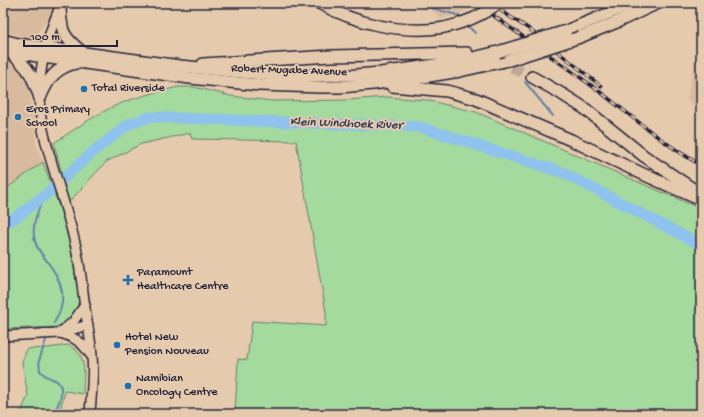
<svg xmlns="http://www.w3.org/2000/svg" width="704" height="417" viewBox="0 0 704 417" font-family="'Gochi Hand',sans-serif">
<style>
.built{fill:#d8bb9e}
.green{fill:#a4da9e;stroke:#637e6c}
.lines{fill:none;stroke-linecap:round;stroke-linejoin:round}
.stream{stroke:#6382a5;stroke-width:2}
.river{stroke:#8fc2ec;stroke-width:11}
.primary-tunnel{stroke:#bfa896;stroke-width:11;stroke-dasharray:11 5.5;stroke-linecap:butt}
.tertiary-casing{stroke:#22223b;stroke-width:12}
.secondary-casing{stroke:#22223b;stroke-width:13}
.primary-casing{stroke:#22223b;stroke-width:14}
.tertiary{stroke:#e6caad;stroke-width:9}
.secondary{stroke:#e6caad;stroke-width:10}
.primary{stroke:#e6caad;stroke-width:11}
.rail-casing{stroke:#22223b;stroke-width:3.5}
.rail{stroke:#e6caad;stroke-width:2;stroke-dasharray:6;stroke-linecap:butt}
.secondary-bridge-casing{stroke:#22223b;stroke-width:13;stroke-linecap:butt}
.primary-bridge-casing{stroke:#22223b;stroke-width:14;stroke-linecap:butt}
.secondary-bridge{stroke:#e6caad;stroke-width:10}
.primary-bridge{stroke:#e6caad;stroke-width:11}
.poi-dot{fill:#1f6fb2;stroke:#e6caad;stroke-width:1.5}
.labels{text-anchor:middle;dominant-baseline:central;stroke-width:4;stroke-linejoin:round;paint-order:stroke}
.street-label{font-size:12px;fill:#22223b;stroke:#e6caad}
.poi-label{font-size:12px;fill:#22223b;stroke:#e6caad;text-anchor:start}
.water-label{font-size:13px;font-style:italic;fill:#323a56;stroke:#e6caad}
</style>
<rect width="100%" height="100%" fill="#e6caad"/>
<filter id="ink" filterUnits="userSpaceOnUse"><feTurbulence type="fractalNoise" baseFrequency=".025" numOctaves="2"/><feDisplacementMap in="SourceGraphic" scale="8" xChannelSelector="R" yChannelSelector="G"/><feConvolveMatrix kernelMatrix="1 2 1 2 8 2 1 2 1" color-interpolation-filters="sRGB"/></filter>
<g filter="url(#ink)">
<g class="built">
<polygon points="3,3 55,3 52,12 37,34 28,38 3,31"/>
<polygon points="423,3 483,3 471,9 442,19"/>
<polygon points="701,46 701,114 687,98 697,51"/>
<polygon points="3,57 10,59 19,68 29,87 37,147 43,162 3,191"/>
</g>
<g class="green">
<path d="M 178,87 L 194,87 L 231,96 L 272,101 L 348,100 L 386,97 L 426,100 L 476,112 L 701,209 L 701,414 L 235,414 L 238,359 L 247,360 L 252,321 L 326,326 L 326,312 L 296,141 L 192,139 L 190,133 L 141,144 L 106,162 L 69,202 L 54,143 C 78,127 104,108 133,99 C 147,94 163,91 178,87 Z"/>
<polygon points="43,162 63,217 71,250 79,298 77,311 69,321 56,327 3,329 3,191"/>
<path d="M 68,345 C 89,354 83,374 83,394 L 65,391 L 59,414 L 20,414 L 28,396 L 22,362 L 27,349 L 48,348 Z"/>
</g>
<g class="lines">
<g class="stream">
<polyline points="415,3 460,16 461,18"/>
<polyline points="467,25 475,33"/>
<polyline points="525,82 553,116"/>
<path d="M 44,196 C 39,209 32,222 34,237 C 35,246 41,254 47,261 C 62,281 69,300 54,323"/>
<path d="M 46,340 L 39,361 L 40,371 C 43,373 45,376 48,377 C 51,379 54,379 57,381 C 66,389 59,406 52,414"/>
</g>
<polyline class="river" points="3,224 15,218 44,196 95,150 129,124 150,117 420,127 564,173 701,245"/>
<polyline class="primary-tunnel" points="497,60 532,77"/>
<g class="tertiary-casing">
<g id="tertiary">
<path d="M 60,7 C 44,44 34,85 42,125 C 50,164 65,201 74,239 C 80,262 82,285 85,308 C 87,324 91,340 92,356 C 94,375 91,395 90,414"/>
<path d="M 85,305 L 73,322 L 60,333 C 74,337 82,342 90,354"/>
<polyline points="3,336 60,333 88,325"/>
</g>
</g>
<g class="secondary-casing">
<path id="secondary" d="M 318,3 C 355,23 399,34 442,28"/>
</g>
<g class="primary-casing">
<g id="primary">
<path d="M 60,7 C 61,31 62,36 82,52"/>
<polyline points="566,31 634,3"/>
<polyline points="580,37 617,22 658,3"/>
<polyline points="3,40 18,44 180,66 283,76 356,75 381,73 456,62 498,52"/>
<polyline points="3,50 43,57 190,78 259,85 321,87 340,87 373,84 423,77 460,71 509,60"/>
<path d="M 11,53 C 30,69 32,75 40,98"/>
<polyline points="203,64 331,56 467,53"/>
<polyline points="532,77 562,94 584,108 644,156 699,193"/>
<polyline points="392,86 447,91 476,99 571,140 645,175 701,200"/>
<path d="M 40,98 C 48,79 55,68 76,63"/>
</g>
</g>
<use href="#tertiary" class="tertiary"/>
<use href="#secondary" class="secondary"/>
<use href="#primary" class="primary"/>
<g class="rail-casing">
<g id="rail">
<path d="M 476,3 C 514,31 554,58 592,86 C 629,113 661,143 701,165"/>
<polyline points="489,3 529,29 601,86"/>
</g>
</g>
<use href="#rail" class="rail"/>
<g class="secondary-bridge-casing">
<path id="secondary-bridge" d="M 442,28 C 462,24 482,16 499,3"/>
</g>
<g class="primary-bridge-casing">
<g id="primary-bridge">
<polyline points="498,52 566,31"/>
<polyline points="509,60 580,37"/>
</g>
</g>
<use href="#secondary-bridge" class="secondary-bridge"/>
<use href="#primary-bridge" class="primary-bridge"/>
</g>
</g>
<g class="poi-dot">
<circle cx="84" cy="89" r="4"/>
<circle cx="18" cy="117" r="4"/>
<path d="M126 274h4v4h4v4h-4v4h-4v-4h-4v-4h4z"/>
<circle cx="117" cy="345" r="4"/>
<circle cx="128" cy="386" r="4"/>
</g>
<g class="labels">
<g class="street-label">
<text transform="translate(289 71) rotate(2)">Robert Mugabe Avenue</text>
</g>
<g class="poi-label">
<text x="92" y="89">Total Riverside</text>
<text x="26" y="110">Eros Primary<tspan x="26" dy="14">School</tspan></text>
<text x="137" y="273">Paramount<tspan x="137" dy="14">Healthcare Centre</tspan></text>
<text x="125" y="338">Hotel New<tspan x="125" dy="14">Pension Nouveau</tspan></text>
<text x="136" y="379">Namibian<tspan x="136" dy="14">Oncology Centre</tspan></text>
</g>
<g class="water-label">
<text transform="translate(346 124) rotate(2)">Klein Windhoek River</text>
</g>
</g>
<rect width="704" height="417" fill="none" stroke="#e6caad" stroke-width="16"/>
<rect x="8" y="8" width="688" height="401" fill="none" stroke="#22223b" stroke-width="1.5" filter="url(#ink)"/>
<path d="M24 40v6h93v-6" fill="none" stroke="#22223b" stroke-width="2"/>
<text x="30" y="40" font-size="12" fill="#22223b" stroke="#e6caad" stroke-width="3" paint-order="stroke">100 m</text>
</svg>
